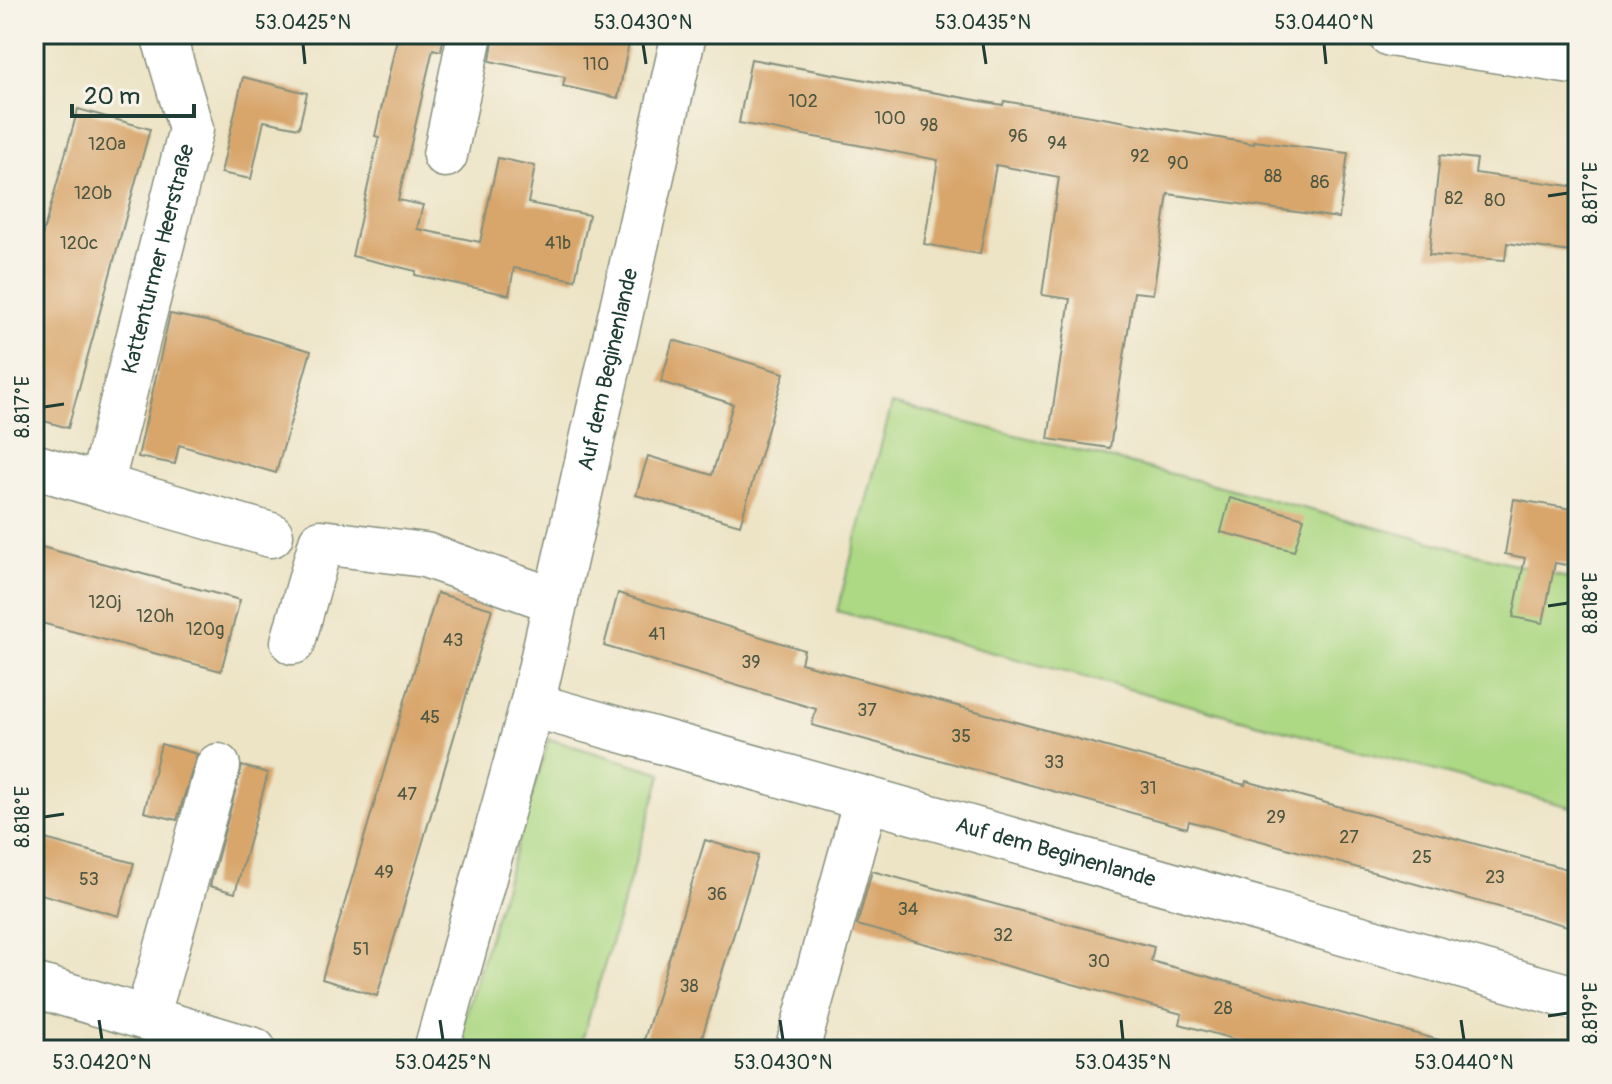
<svg xmlns="http://www.w3.org/2000/svg" width="1612" height="1084" viewBox="0 0 1612 1084" font-family="Pangolin,sans-serif">
<style>
.green{fill:#add884;stroke:#668a5c;stroke-width:2}
.building{fill:#d8a56a}
.lines{fill:none;stroke-linecap:round;stroke-linejoin:round}
.minor-casing{stroke:#86907d;stroke-width:47}
.major-casing{stroke:#86907d;stroke-width:47}
.minor{stroke:#fff;stroke-width:44}
.major{stroke:#fff;stroke-width:44}
.ticks{fill:none;stroke:#1f3d34;stroke-width:3}
.labels{text-anchor:middle;dominant-baseline:central;stroke-width:7;stroke-linejoin:round;paint-order:stroke}
.number-label{font-size:18px;fill:#4d5742}
.street-label{font-size:22px;fill:#1f3d34;stroke:#f7f3e8}
.neatline{fill:none;stroke:#1f3d34;stroke-width:3}
.ticks-label{font-size:20px;text-anchor:middle;fill:#1f3d34}
</style>
<rect width="100%" height="100%" fill="#f7f3e8"/>
<filter id="ink" filterUnits="userSpaceOnUse"><feTurbulence type="fractalNoise" baseFrequency=".0125" numOctaves="2"/><feDisplacementMap in="SourceGraphic" scale="16" xChannelSelector="R" yChannelSelector="G"/><feConvolveMatrix kernelMatrix="1 2 1 2 8 2 1 2 1" color-interpolation-filters="sRGB"/></filter>
<filter id="wash" filterUnits="userSpaceOnUse"><feTurbulence type="fractalNoise" baseFrequency=".006" numOctaves="4" result="noise"/><feDisplacementMap in="SourceGraphic" scale="32" xChannelSelector="R" yChannelSelector="G"/><feGaussianBlur stdDeviation="1.8" result="paint"/><feColorMatrix in="noise" values="0 0 0 0 0 0 0 0 0 0 0 0 0 0 0 0 0 1.4 0 .05"/><feComposite in="paint" operator="in"/></filter>
<g filter="url(#wash)">
<rect width="100%" height="100%" fill="#ede4c6"/>
<g class="green">
<polygon points="892,404 1224,487 1578,581 1578,809 837,611"/>
<polygon points="549,739 662,773 579,1050 455,1050"/>
</g>
<g id="blocks">
<g class="building">
<polygon points="398,34 444,34 441,51 433,49 398,200 423,205 417,229 480,242 498,158 535,166 528,203 589,215 575,280 514,268 509,295 415,275 416,271 352,256 379,137 375,136"/>
<polygon points="494,34 591,34 629,42 618,98 563,86 565,77 490,61"/>
<polygon points="751,59 1003,105 1004,101 1254,144 1254,141 1348,153 1339,218 1168,194 1153,294 1134,292 1110,448 1048,439 1070,299 1042,295 1059,177 996,165 980,254 924,244 938,160 739,123"/>
<polygon points="243,77 307,93 299,128 264,121 251,179 221,173"/>
<polygon points="78,109 150,129 68,428 34,418 34,265"/>
<polygon points="1440,155 1477,159 1475,173 1578,187 1578,253 1507,243 1505,260 1429,255"/>
<polygon points="170,314 206,321 311,351 276,473 179,445 175,464 138,457"/>
<polygon points="673,340 784,373 740,525 636,495 648,456 712,475 733,404 661,382"/>
<polygon points="1230,498 1304,518 1294,551 1221,532"/>
<polygon points="1514,499 1578,510 1578,567 1555,563 1543,623 1513,617 1525,558 1505,554"/>
<polygon points="34,545 240,600 221,671 34,621"/>
<polygon points="437,593 492,609 377,996 322,979"/>
<polygon points="618,593 804,650 801,663 1245,785 1246,781 1578,872 1578,929 1189,821 1187,828 812,725 816,709 604,646"/>
<polygon points="161,744 197,754 177,820 144,812"/>
<polygon points="242,766 268,773 235,893 210,886"/>
<polygon points="34,836 134,863 119,916 34,892"/>
<polygon points="705,840 758,856 698,1050 641,1050"/>
<polygon points="872,871 1154,947 1151,961 1439,1040 1438,1050 1272,1050 1180,1024 1182,1014 857,925"/>
</g>
</g>
</g>
<g filter="url(#ink)">
<use href="#blocks" fill-opacity="0" stroke="#86907d" stroke-width="2"/>
<g class="lines">
<g class="minor-casing">
<g id="minor">
<polyline points="445,155 470,34"/>
<path id="s1" d="M 34,466 L 101,486 L 191,129 L 163,34"/>
<polyline points="101,486 271,535"/>
<polyline points="293,642 321,542 425,555 556,601"/>
<path id="s2" d="M 532,705 L 684,34"/>
<polyline points="34,985 254,1050"/>
<polyline points="147,1018 218,766"/>
<path id="s3" d="M 436,1050 L 532,705 L 1578,999"/>
<polyline points="797,1050 866,799"/>
</g>
</g>
<g class="major-casing">
<polyline id="major" points="1390,34 1578,63"/>
</g>
<use href="#minor" class="minor"/>
<use href="#major" class="major"/>
</g>
</g>
<path class="ticks" d="M 303,44 L 305,64M 643,44 L 646,64M 983,44 L 986,64M 1324,44 L 1326,64M 1548,196 L 1568,193M 44,407 L 64,404M 1548,606 L 1568,603M 44,817 L 64,814M 1548,1016 L 1568,1013M 99,1020 L 102,1040M 440,1020 L 443,1040M 780,1020 L 783,1040M 1121,1020 L 1123,1040M 1461,1020 L 1464,1040"/>
<g class="labels">
<g class="number-label">
<text x="596" y="64">110</text>
<text x="803" y="101">102</text>
<text x="890" y="118">100</text>
<text x="929" y="125">98</text>
<text x="1018" y="136">96</text>
<text x="1057" y="143">94</text>
<text x="107" y="144">120a</text>
<text x="1140" y="156">92</text>
<text x="1178" y="163">90</text>
<text x="1273" y="176">88</text>
<text x="1320" y="182">86</text>
<text x="93" y="193">120b</text>
<text x="1454" y="198">82</text>
<text x="1495" y="200">80</text>
<text x="79" y="243">120c</text>
<text x="558" y="243">41b</text>
<text x="105" y="602">120j</text>
<text x="155" y="616">120h</text>
<text x="205" y="629">120g</text>
<text x="657" y="634">41</text>
<text x="453" y="640">43</text>
<text x="751" y="662">39</text>
<text x="867" y="710">37</text>
<text x="430" y="717">45</text>
<text x="961" y="736">35</text>
<text x="1054" y="762">33</text>
<text x="1148" y="788">31</text>
<text x="407" y="794">47</text>
<text x="1276" y="817">29</text>
<text x="1349" y="837">27</text>
<text x="1422" y="857">25</text>
<text x="384" y="872">49</text>
<text x="1495" y="877">23</text>
<text x="89" y="879">53</text>
<text x="717" y="894">36</text>
<text x="908" y="909">34</text>
<text x="1003" y="935">32</text>
<text x="361" y="949">51</text>
<text x="1099" y="961">30</text>
<text x="689" y="986">38</text>
<text x="1223" y="1008">28</text>
</g>
<g class="street-label">
<text stroke="none"><textPath href="#s1" startOffset="304">Kattenturmer Heerstraße</textPath></text>
<text stroke="none"><textPath href="#s2" startOffset="344">Auf dem Beginenlande</textPath></text>
<text stroke="none"><textPath href="#s3" startOffset="902">Auf dem Beginenlande</textPath></text>
</g>
</g>
<rect width="1612" height="1084" fill="none" stroke="#f7f3e8" stroke-width="88"/>
<path d="M72 104v12h122v-12" fill="none" stroke="#1f3d34" stroke-width="4"/>
<text x="84" y="104" font-size="24" fill="#1f3d34" stroke="#f7f3e8" stroke-width="6" paint-order="stroke">20 m</text>
<rect x="44" y="44" width="1524" height="996" class="neatline"/>
<g class="ticks-label">
<text x="303" y="29">53.0425°N</text>
<text x="643" y="29">53.0430°N</text>
<text x="983" y="29">53.0435°N</text>
<text x="1324" y="29">53.0440°N</text>
<text transform="translate(1590 193) rotate(-90)" y="7">8.817°E</text>
<text transform="translate(22 407) rotate(-90)" y="7">8.817°E</text>
<text transform="translate(1590 603) rotate(-90)" y="7">8.818°E</text>
<text transform="translate(22 817) rotate(-90)" y="7">8.818°E</text>
<text transform="translate(1590 1013) rotate(-90)" y="7">8.819°E</text>
<text x="102" y="1069">53.0420°N</text>
<text x="443" y="1069">53.0425°N</text>
<text x="783" y="1069">53.0430°N</text>
<text x="1123" y="1069">53.0435°N</text>
<text x="1464" y="1069">53.0440°N</text>
</g>
</svg>
